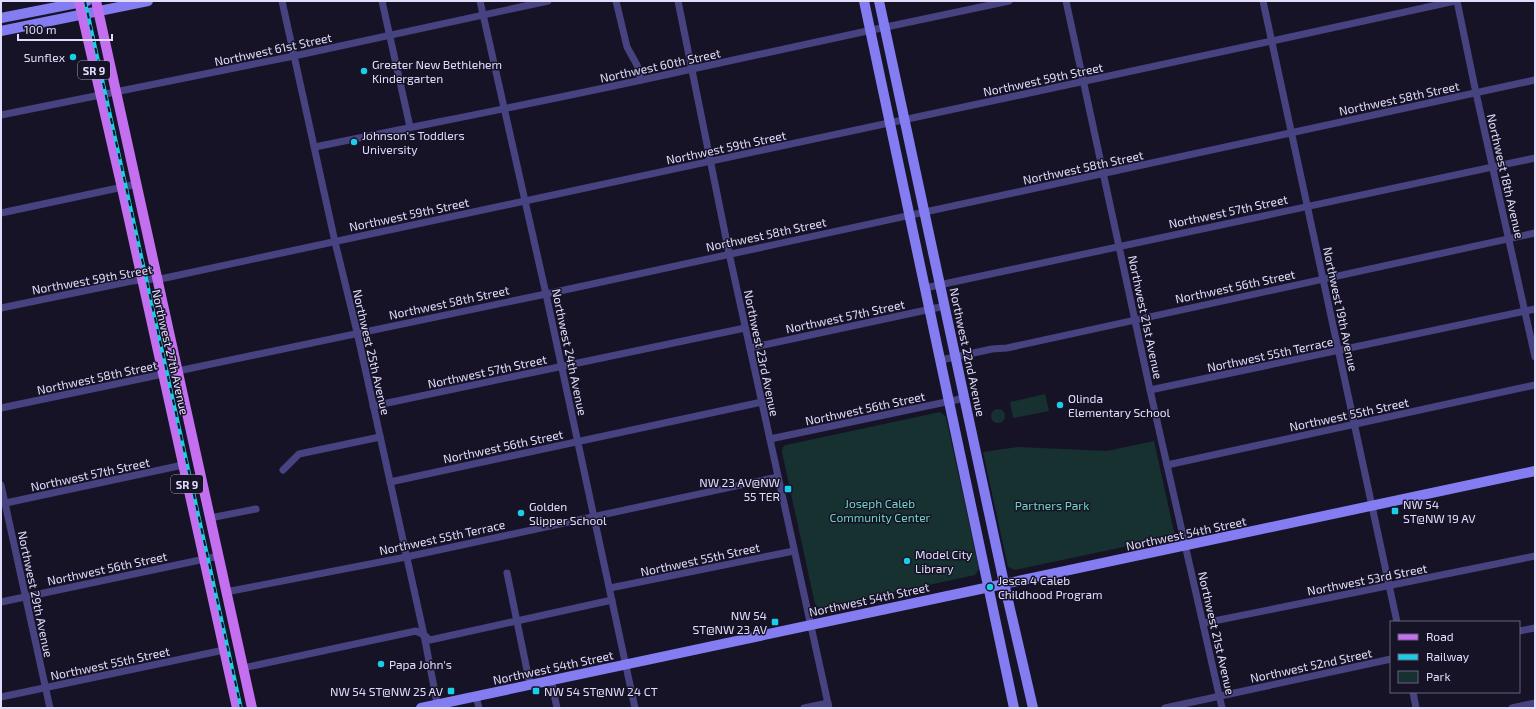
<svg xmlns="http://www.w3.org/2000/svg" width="1536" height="709" viewBox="0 0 1536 709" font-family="'Exo 2',sans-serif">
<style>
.green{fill:#163130}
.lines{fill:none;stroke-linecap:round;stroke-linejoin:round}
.minor{stroke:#474381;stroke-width:7}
.secondary{stroke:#847df2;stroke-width:10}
.primary{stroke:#c46ff0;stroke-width:10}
.rail-casing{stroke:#1ccde8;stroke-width:3.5}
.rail{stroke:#171327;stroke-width:2;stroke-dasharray:6;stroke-linecap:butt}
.poi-dot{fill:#1ccde8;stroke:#171327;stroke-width:1.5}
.labels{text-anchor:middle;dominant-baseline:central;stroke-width:3;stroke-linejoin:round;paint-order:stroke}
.shield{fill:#171327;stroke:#a4a0bb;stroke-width:1}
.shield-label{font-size:11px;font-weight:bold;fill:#e1dcfb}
.street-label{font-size:12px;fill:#e1dcfb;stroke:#171327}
.poi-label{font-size:12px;fill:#e1dcfb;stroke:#171327;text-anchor:start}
.park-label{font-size:12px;fill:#6fd5bf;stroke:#171327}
</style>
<rect width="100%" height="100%" fill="#171327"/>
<g class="green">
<polygon points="1045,394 1049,411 1013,418 1010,402"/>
<circle cx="998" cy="416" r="7"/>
<polygon points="940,412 946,417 979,569 975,575 822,608 818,607 815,604 782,452 783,447 786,445"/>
<polygon points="1154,441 1175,536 1015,570 1008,567 983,452 1018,447 1107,451"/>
</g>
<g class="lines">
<g class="minor">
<polyline points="282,1 335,242 357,332 424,635 438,708"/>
<polyline points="382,1 410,127"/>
<polyline points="480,1 546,294 635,708"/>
<polyline points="616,1 627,47 637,65 641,80"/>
<polyline points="678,1 729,253 829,708"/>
<polyline points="1066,1 1150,390 1222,708"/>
<polyline points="1263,1 1397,622"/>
<polyline points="1457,1 1476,93 1535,357"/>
<polyline points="1,115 294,56 548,1"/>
<path d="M 315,147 C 441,121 567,97 692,69 C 798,46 903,23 1009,1"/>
<polyline points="1,213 137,184"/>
<polyline points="925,288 1535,158"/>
<polyline points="1,308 132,281 165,278 1272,41 1455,1"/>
<polyline points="750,348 945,306"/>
<polyline points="941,360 992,349 1007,348 1535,233"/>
<polyline points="1150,390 1535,309"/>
<polyline points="373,406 745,328"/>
<polyline points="1,408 546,294 1535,80"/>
<polyline points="770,439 965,398"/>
<polyline points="1167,465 1535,385"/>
<polyline points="283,470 299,454 380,437"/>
<polyline points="390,482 762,402"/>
<polyline points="1,485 50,708"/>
<polyline points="1,504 183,465"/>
<polyline points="210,518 256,509"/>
<polyline points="507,573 530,685"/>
<polyline points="610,588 794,551"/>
<polyline points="226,592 406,557 778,477"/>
<polyline points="1,602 219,556"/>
<polyline points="1204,623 1535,556"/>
<polyline points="1519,631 1535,628"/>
<polyline points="243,668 416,631 424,635 430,640 612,600"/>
<polyline points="551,680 557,708"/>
<polyline points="1413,692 1416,708"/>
<polyline points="476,696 479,708"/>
<polyline points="1,697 224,650"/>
<polyline points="804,708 828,703"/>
<polyline points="1165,708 1391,659"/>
<polyline points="1512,708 1535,703"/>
</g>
<g class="secondary">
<polyline points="864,1 1014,708"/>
<polyline points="879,1 1004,583 1033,708"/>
<polyline points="1,18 87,1"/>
<polyline points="1,31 148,1"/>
<path d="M 421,708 C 792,629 1164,550 1535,471"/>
</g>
<g class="primary">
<polyline points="79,1 122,188 237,708"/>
<polyline points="96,1 252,708"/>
</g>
<g class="rail-casing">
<polyline id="rail" points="85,1 241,708"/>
</g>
<use href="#rail" class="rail"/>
</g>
<g class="poi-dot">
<circle cx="73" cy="57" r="4"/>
<circle cx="364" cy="71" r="4"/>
<circle cx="354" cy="142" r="4"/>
<circle cx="1060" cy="405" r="4"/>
<rect x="784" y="485" width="8" height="8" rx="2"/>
<rect x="1391" y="507" width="8" height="8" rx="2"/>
<circle cx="521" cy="513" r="4"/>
<circle cx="907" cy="561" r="4"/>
<circle cx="990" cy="587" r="4"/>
<rect x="771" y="618" width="8" height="8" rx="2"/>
<circle cx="381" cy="664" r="4"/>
<rect x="447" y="687" width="8" height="8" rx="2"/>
<rect x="532" y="687" width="8" height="8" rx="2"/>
</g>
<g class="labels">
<g class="shield">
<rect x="78" y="61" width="32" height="18" rx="3"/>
<rect x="171" y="475" width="32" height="18" rx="3"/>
</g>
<g class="shield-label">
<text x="94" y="70">SR 9</text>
<text x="187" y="484">SR 9</text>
</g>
<g class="street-label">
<text transform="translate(273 49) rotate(-12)">Northwest 61st Street</text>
<text transform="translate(660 65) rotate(-12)">Northwest 60th Street</text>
<text transform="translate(1043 79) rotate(-12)">Northwest 59th Street</text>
<text transform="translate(1399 98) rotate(-12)">Northwest 58th Street</text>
<text transform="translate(726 147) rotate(-12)">Northwest 59th Street</text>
<text transform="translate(1083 167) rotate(-12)">Northwest 58th Street</text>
<text transform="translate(1506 176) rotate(77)">Northwest 18th Avenue</text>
<text transform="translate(1228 211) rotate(-12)">Northwest 57th Street</text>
<text transform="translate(409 214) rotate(-12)">Northwest 59th Street</text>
<text transform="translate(766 234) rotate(-12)">Northwest 58th Street</text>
<text transform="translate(92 279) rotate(-10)">Northwest 59th Street</text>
<text transform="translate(1235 286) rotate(-12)">Northwest 56th Street</text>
<text transform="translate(449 302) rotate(-12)">Northwest 58th Street</text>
<text transform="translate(1341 309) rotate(78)">Northwest 19th Avenue</text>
<text transform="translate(845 316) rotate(-12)">Northwest 57th Street</text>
<text transform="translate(1146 317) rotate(78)">Northwest 21st Avenue</text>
<text transform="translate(171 352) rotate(77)">Northwest 27th Avenue</text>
<text transform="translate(372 352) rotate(77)">Northwest 25th Avenue</text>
<text transform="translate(570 352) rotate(78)">Northwest 24th Avenue</text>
<text transform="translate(968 352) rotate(78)">Northwest 22nd Avenue</text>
<text transform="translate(762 353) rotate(78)">Northwest 23rd Avenue</text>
<text transform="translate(1270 354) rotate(-12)">Northwest 55th Terrace</text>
<text transform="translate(487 371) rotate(-12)">Northwest 57th Street</text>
<text transform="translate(97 377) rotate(-12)">Northwest 58th Street</text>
<text transform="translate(865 408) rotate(-12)">Northwest 56th Street</text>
<text transform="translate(1349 414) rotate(-12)">Northwest 55th Street</text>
<text transform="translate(503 446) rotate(-12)">Northwest 56th Street</text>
<text transform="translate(90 474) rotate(-12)">Northwest 57th Street</text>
<text transform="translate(1186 533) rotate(-12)">Northwest 54th Street</text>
<text transform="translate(442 537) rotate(-12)">Northwest 55th Terrace</text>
<text transform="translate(700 559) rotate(-12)">Northwest 55th Street</text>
<text transform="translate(107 568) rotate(-12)">Northwest 56th Street</text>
<text transform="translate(1367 579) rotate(-11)">Northwest 53rd Street</text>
<text transform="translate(36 594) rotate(78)">Northwest 29th Avenue</text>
<text transform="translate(869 599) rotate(-12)">Northwest 54th Street</text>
<text transform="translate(1217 633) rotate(77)">Northwest 21st Avenue</text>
<text transform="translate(110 663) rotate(-12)">Northwest 55th Street</text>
<text transform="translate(1311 665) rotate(-12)">Northwest 52nd Street</text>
<text transform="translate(553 667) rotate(-12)">Northwest 54th Street</text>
</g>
<g class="poi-label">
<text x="65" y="57" text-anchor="end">Sunflex</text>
<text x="372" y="64">Greater New Bethlehem<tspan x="372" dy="14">Kindergarten</tspan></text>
<text x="362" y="135">Johnson's Toddlers<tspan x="362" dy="14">University</tspan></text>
<text x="1068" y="398">Olinda<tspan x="1068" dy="14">Elementary School</tspan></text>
<text x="780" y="482" text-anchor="end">NW 23 AV@NW<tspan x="780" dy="14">55 TER</tspan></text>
<text x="1403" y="504">NW 54<tspan x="1403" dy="14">ST@NW 19 AV</tspan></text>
<text x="529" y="506">Golden<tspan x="529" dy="14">Slipper School</tspan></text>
<text x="915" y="554">Model City<tspan x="915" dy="14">Library</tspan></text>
<text x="998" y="580">Jesca 4 Caleb<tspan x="998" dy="14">Childhood Program</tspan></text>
<text x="767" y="615" text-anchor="end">NW 54<tspan x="767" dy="14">ST@NW 23 AV</tspan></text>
<text x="389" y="664">Papa John's</text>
<text x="443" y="691" text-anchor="end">NW 54 ST@NW 25 AV</text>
<text x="544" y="691">NW 54 ST@NW 24 CT</text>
</g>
<g class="park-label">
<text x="880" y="503">Joseph Caleb<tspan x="880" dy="14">Community Center</tspan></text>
<text x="1052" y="505">Partners Park</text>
</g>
</g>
<rect width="1536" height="709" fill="none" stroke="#e1dcfb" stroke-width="4"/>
<rect x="1390" y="621" width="130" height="72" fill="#171327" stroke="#68637c"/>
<rect x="1398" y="634" width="20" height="6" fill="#c46ff0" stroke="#68637c"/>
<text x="1426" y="641" font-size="12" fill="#e1dcfb">Road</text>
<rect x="1398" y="654" width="20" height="6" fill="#1ccde8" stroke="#68637c"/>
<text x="1426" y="661" font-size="12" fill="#e1dcfb">Railway</text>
<rect x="1398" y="671" width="20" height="12" fill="#163130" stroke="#68637c"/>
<text x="1426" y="681" font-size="12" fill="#e1dcfb">Park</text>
<path d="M18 34v6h94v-6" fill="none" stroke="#e1dcfb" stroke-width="2"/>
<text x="24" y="34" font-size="12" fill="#e1dcfb" stroke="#171327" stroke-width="3" paint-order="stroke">100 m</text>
</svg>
